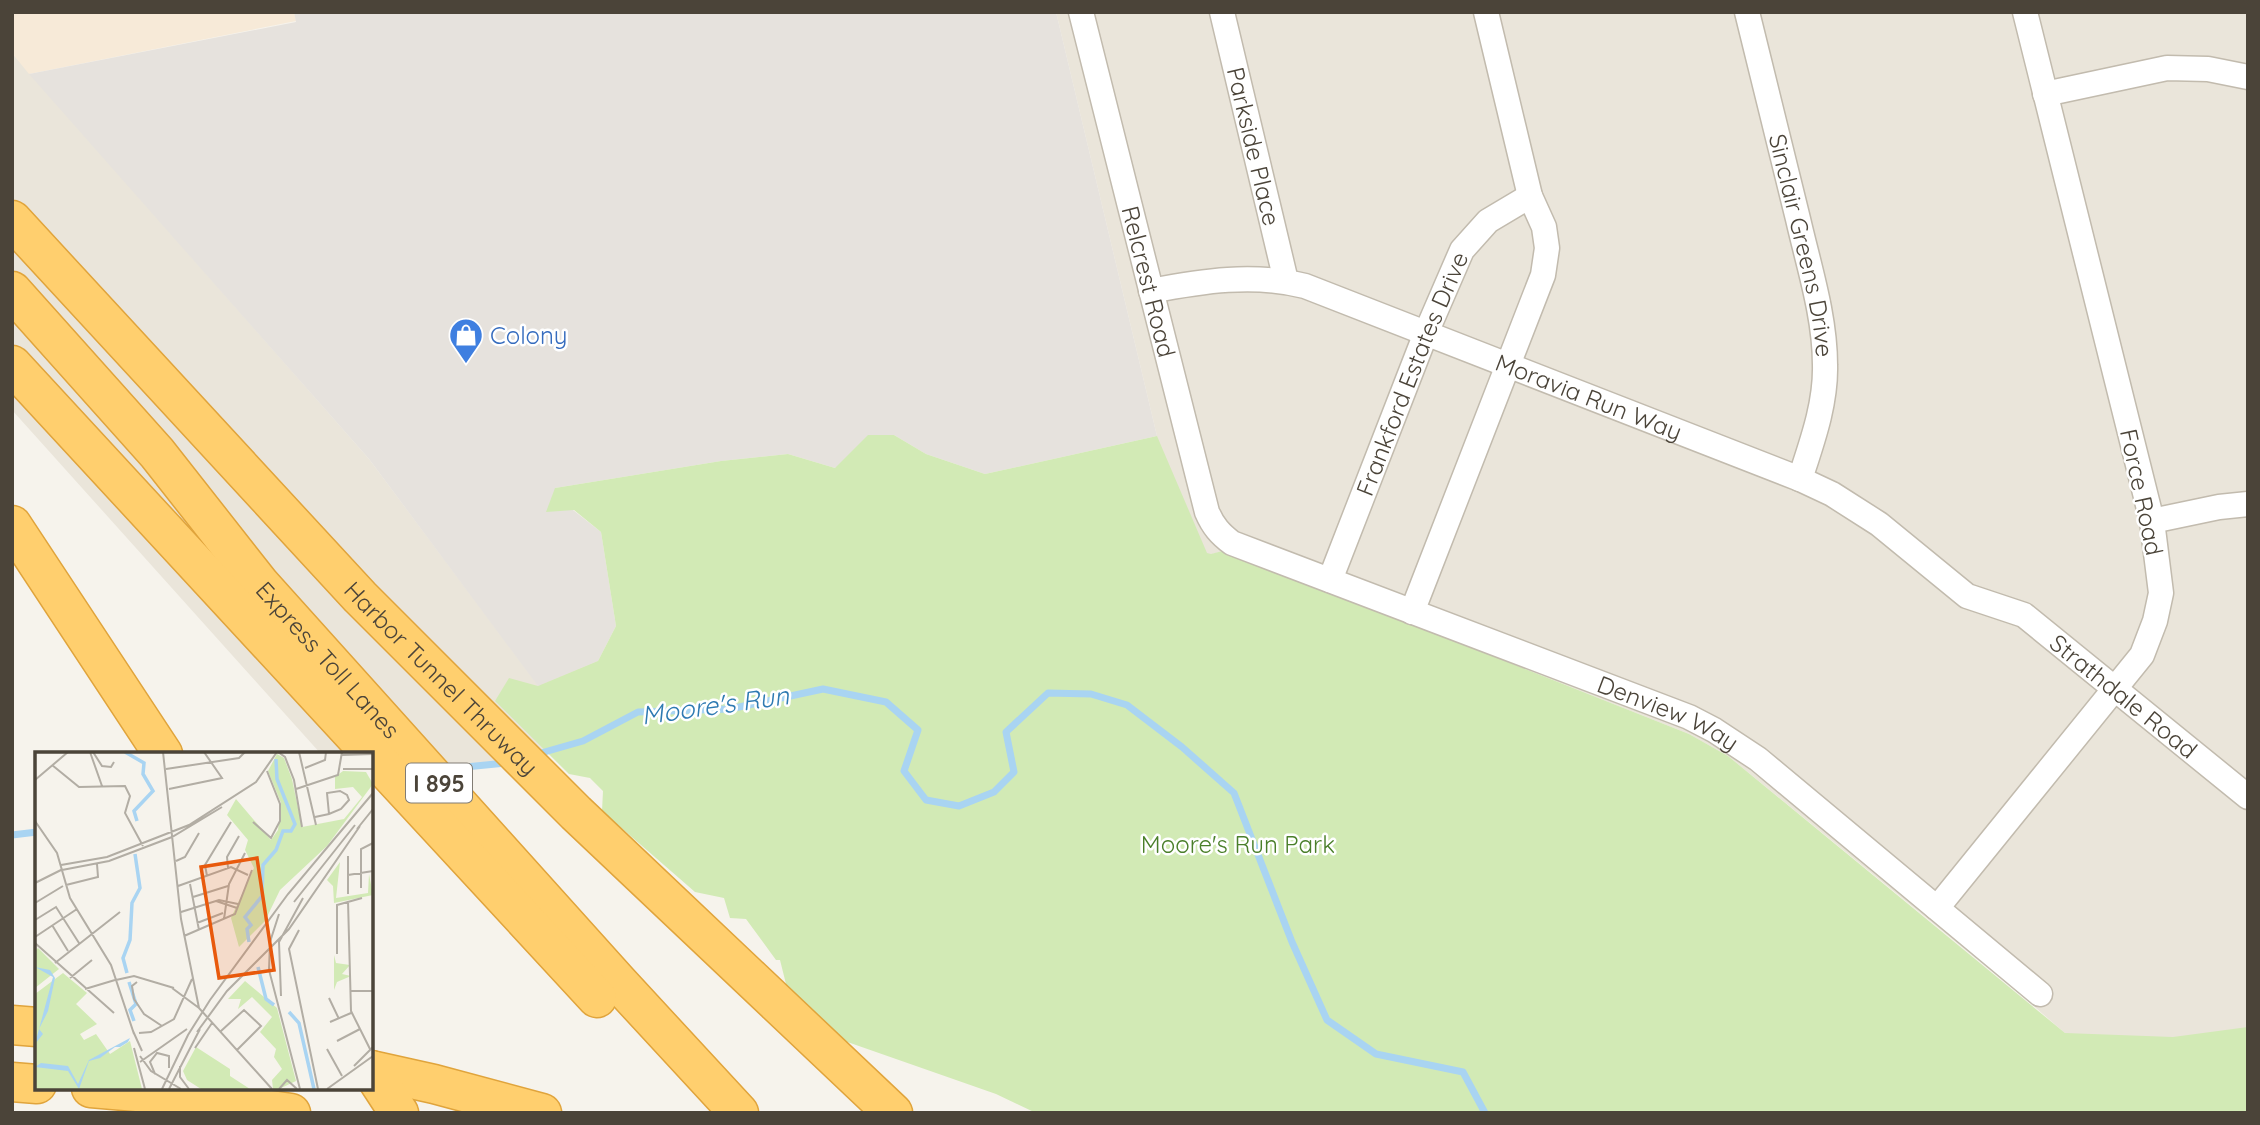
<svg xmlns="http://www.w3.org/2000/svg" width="2260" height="1125" viewBox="0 0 2260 1125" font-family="Quicksand,sans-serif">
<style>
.residential{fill:#eae5da}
.commercial{fill:#f7ead8}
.industrial{fill:#e6e2dd}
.green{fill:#d2eab5}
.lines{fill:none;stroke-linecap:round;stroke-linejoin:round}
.stream{stroke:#a9d4f2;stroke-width:7}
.street-casing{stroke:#c2bbae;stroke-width:27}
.highway-casing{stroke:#e0a43c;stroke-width:41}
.street{stroke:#fff;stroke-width:24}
.highway{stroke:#ffcf6e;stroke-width:38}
.labels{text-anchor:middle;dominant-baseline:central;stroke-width:5;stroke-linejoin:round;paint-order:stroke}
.shield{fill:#fff;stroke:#817c74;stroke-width:2}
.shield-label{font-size:23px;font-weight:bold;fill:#4b4439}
.street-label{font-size:24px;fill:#4b4439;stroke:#fff}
.shop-label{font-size:24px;fill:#366cbe;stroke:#fff;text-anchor:start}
.park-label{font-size:24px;fill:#4a7f2a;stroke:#fff}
.water-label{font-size:26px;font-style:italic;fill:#2e7ab2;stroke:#fff}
.inset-river{fill:none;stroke:#a9d4f2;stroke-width:3.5}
.inset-road{fill:none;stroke:#b2ada4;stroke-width:2}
.view{fill:#e8590c;fill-opacity:0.15;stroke:#e8590c;stroke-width:3.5}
.inset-edge{fill:none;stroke:#4b4439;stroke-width:3.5}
</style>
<rect width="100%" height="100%" fill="#f6f3ec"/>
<polygon class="residential" points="1056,12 2248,12 2248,1113 2157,1113 2028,1001 1728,756 1689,734 1226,550 508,763 371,776 371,754 321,754 12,410 12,53 369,459 538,685 1157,436"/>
<polygon class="commercial" points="12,12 294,12 296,21 29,74 12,53"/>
<polygon class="industrial" points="294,12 1056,12 1157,436 985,474 926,454 894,435 835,468 788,454 721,461 555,488 573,510 601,532 616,626 598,661 538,686 369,459 29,74 296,22"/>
<polygon class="green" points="868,435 894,435 926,454 985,474 1157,436 1207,553 1211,554 1226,550 1689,734 1728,756 2065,1033 2173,1037 2248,1027 2248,1113 1036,1113 996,1094 796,1024 780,960 776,960 746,919 730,918 724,898 695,892 602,811 603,791 590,778 569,774 495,701 509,678 538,686 598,661 616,626 601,532 574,510 546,512 555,488 721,461 788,454 835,468"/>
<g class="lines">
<g class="stream">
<polyline points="534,755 583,741 638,712 730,709 823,689 886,702 918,730 904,771 926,800 959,806 994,792 1014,772 1006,732 1048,693 1091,694 1127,705 1182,747 1234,793 1292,942 1327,1020 1376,1054 1463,1072 1485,1113"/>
<polyline points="445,769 506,763"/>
<polyline points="12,835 37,832"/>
</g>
<g class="street-casing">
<g id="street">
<path id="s1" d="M 1081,12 L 1207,512 C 1213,526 1220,534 1232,543 L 1689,717 L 1714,730 L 1758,759 L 2040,994"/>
<path id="s2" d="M 1222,12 L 1286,281"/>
<path id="s3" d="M 1747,12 C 1764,81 1781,150 1798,219 C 1809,267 1825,316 1825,365 C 1826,404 1812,442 1800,479"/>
<polyline points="2045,94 2167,68 2208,69 2248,77"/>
<path id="s4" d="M 1151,291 C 1202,281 1254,273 1305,286 L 1800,479 L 1832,494 L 1879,524 L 1967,596 L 2024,615 L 2248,797"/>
<polyline points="2152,521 2219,507 2248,504"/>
<path id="s5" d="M 1330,580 L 1426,333 L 1462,250 L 1488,221 L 1530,196"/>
<polyline points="1412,612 1543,275 1547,248 1544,227 1530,196 1486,12"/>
<polyline points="1937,908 2142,655 2155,621 2161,593 2152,521 2025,12"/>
</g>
</g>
<g class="highway-casing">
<g id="highway">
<path id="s6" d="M 12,220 L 360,597 L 576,813 L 893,1113"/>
<path id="s7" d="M 12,291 L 157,453 L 260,584 L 618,982 L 739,1113"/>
<polyline points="12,365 597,998"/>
<polyline points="12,525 163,754"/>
<polyline points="12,1025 37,1027"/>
<polyline points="371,1070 434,1084 542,1113"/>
<polyline points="371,1070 399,1113"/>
<polyline points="12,1082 37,1084"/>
<polyline points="91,1088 160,1094 291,1113"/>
</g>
</g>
<use href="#street" class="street"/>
<use href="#highway" class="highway"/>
</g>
<defs>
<g id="shop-pin" transform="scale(1.75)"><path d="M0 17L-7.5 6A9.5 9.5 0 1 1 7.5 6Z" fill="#3f7fe0" stroke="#fff"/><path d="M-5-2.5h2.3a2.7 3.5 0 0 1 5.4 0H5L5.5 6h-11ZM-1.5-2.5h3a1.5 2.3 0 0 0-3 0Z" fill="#fff"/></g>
</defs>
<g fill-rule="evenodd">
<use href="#shop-pin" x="466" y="335"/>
</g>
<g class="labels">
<rect class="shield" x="406" y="763.5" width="66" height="39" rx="5"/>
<g class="shield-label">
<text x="439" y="783">I 895</text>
</g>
<g class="street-label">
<text stroke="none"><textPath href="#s2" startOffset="138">Parkside Place</textPath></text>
<text stroke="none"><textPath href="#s3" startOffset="240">Sinclair Greens Drive</textPath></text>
<text stroke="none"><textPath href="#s1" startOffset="278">Relcrest Road</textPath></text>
<text stroke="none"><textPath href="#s5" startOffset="222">Frankford Estates Drive</textPath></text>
<text stroke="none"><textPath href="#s4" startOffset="460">Moravia Run Way</textPath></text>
<text transform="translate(2142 492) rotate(78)">Force Road</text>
<text stroke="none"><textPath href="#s7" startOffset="486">Express Toll Lanes</textPath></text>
<text stroke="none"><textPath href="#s6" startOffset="628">Harbor Tunnel Thruway</textPath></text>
<text stroke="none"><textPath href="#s4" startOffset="1080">Strathdale Road</textPath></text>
<text stroke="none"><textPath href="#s1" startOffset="1024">Denview Way</textPath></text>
</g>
<g class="shop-label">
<text x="490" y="335">Colony</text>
</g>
<g class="park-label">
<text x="1238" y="844">Moore's Run Park</text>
</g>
<g class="water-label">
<text transform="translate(715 705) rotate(-8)">Moore's Run</text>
</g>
</g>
<g transform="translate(35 752)">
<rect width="338" height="338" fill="#f6f3ec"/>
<path d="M 242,2 L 249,6 L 257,27 L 267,75 L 309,67 L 327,45 L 318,35 L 300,37 L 300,25 L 308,19 L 331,20 L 338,32 L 292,94 L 245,138 L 230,169 L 204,195 L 196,166 L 219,116 L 210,98 L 213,88 L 192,63 L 201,47 L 236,88 L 243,78 L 246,51 L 233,19 ZM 305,110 L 301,146 L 333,141 L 334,122 L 338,143 L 299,151 L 298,134 L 292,128 ZM 3,196 L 24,217 L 0,236 L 0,199 ZM 299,203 L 301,211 L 315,213 L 307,222 L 316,224 L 302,230 L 299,238 ZM 28,221 L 52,241 L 41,252 L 62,272 L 45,282 L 49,288 L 61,282 L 75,302 L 95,289 L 107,337 L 0,337 L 0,242 ZM 210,229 L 242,256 L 261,329 L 244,337 L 238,337 L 237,328 L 247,317 L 239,305 L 241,297 L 225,280 L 237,265 L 217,245 L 203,257 L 206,247 L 193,247 ZM 161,295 L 195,317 L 195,324 L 215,337 L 166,337 L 152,328 L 148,319 Z" fill="#d2eab5"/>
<path d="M 0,215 L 15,218 L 20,226 L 13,259 L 4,277 L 8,282 L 0,292 L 18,225 ZM 95,286 L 93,290 L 85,295 L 80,295 L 65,306 L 54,309 L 44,337 L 33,319 L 0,315 L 6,311 L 33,314 L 43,332 L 54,308 Z" fill="#a9d4f2"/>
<path class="inset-river" d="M 90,0 L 109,11 L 108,22 L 118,39 L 99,59 L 102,69M 214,190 L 212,177 L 216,173 L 210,165 L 227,144 L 228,113 L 241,98 L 248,79 L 256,79 L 260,72 L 242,27 L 241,7M 223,215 L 231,247 L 239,253M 92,221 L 88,206 L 95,188 L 97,151 L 105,136 L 100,102M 94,230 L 101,252 L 95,258 L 99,269M 254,260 L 264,271 L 279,337"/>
<path class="inset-road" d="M 55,0 L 67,34M 58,0 L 67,14 L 76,15 L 79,10M 128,0 L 146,167 L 164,256M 243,0 L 250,5 L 259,28 L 267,75M 264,0 L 281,73M 307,3 L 338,2M 17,13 L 44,35 L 90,34 L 95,44 L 90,61 L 108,94M 270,16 L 290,8 L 291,0M 131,17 L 204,6 L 210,0M 308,17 L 338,17M 0,28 L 33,0M 134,37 L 187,26 L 169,0M 261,37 L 303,23 L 307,0M 280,65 L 294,62 L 306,57 L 314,48 L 312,43 L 305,39 L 292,41 L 294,62M 0,69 L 22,101 L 35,146 L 76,213 L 99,282M 218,70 L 236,86 L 245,69 L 245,52 L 232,19M 322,77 L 338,57M 141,109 L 150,105 L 164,81M 26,113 L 72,105 L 154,73 L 221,30 L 242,0M 193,116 L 192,105 L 204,84M 27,118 L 74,109 L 137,85 L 187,55M 313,123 L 338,119M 172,124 L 170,113 L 196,70M 0,131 L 26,118M 155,132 L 164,178M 31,133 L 63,125 L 62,112M 143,134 L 196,115 L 213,123M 326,136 L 326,97 L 338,91M 313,142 L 313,104M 158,145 L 193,134M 181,149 L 202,156M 313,149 L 316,259 L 335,297M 259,150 L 320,73M 0,151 L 28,134M 146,160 L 184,148 L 203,152M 244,162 L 235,190 L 234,218 L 265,337M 189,167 L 194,132 L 210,101M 0,168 L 21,155 L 44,191M 162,171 L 188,161M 17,173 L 33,199M 264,178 L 254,197 L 283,337M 149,184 L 200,162 L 217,118M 0,185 L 42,157M 0,191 L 79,261M 302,202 L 302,153 L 327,146M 20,211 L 85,160M 35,226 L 57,208M 81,228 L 99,224 L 139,236M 102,230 L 97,234 L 99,247 L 109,262 L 127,274M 137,236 L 164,256 L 237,337M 50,237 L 80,228M 316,239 L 338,239M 246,244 L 244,190 L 268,146M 294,246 L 304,267M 295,270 L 316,261M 98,279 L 107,299M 186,279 L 209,258 L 226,274 L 202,298M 162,280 L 192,239 L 254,177 L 325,74M 104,281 L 116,280 L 139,267 L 157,227M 302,289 L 325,277M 99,296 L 110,337M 160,296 L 177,271M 292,297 L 307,324M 105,304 L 116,319 L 146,337M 105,310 L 152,277M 145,314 L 145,325 L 154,337M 319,314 L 338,295M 120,322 L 115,310 L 122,301 L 134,304 L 134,316M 127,337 L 153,283 L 175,248 L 253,142 L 338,41M 134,337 L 165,277M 244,337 L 252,328 L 262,337M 292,337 L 338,304"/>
<path class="view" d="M 222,106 L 239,218 L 184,226 L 166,115 Z"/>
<rect width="338" height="338" class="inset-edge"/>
</g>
<rect width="2260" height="1125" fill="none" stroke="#4b4439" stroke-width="28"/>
</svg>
